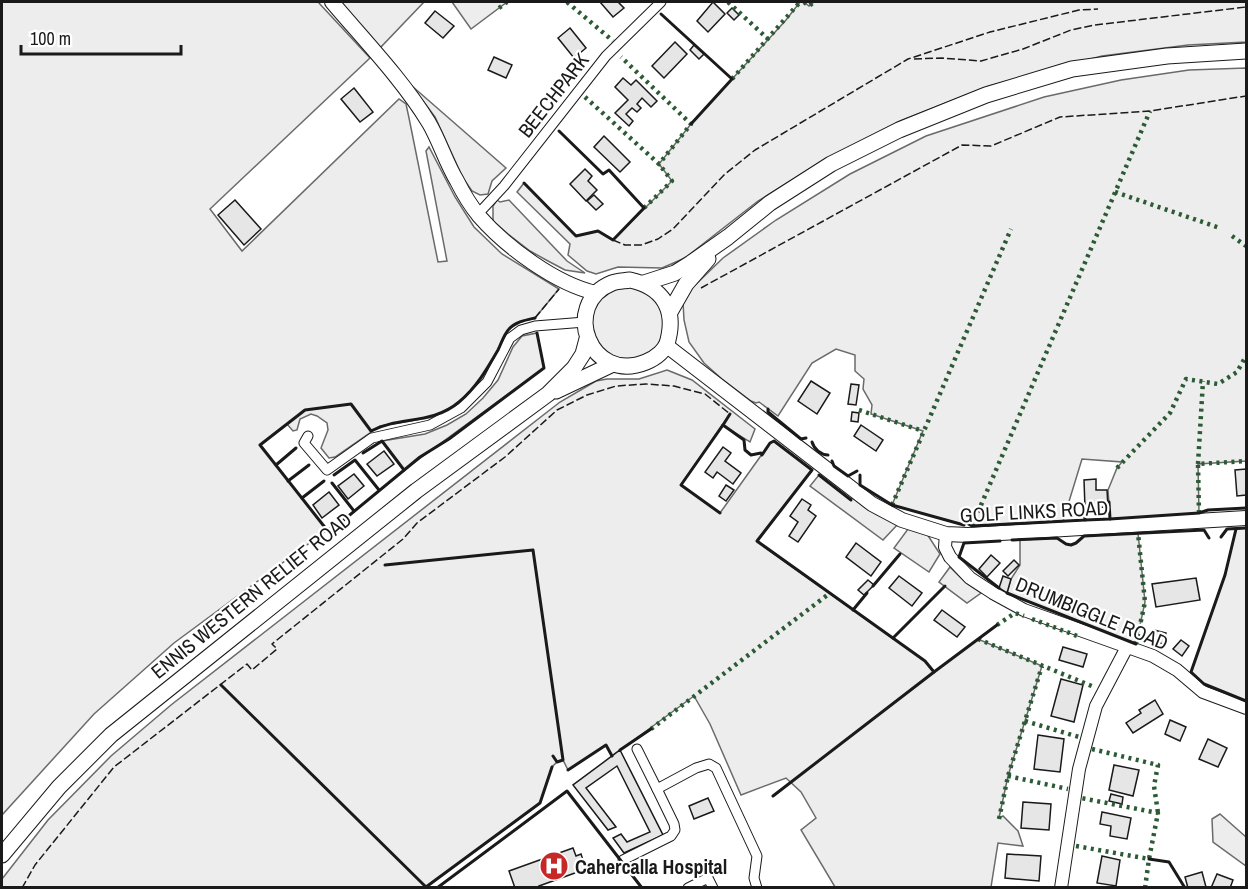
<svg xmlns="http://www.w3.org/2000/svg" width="1248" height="889" viewBox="0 0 1248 889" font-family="'Archivo Narrow',sans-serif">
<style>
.built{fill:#ededed;stroke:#6a6a6a;stroke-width:1.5}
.building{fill:#e6e6e6;stroke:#1a1a1a;stroke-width:1.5}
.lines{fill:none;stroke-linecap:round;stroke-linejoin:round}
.minor-casing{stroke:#1a1a1a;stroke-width:11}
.tertiary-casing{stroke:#1a1a1a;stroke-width:14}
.secondary-casing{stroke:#1a1a1a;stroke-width:16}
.primary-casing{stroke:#1a1a1a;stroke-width:17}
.minor{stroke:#fff;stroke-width:9}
.tertiary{stroke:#fff;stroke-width:12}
.secondary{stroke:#fff;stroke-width:14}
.primary{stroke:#fff;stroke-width:15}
.hedge{stroke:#2b5a34;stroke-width:4.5;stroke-dasharray:3 4.5;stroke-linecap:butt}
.fence{stroke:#1a1a1a;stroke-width:1.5;stroke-dasharray:8 3;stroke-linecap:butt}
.wall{stroke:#1a1a1a;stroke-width:3}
.labels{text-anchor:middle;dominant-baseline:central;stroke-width:4.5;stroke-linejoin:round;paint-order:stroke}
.street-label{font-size:20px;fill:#1a1a1a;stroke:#fff}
.poi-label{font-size:20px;font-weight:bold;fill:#1a1a1a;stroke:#fff;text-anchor:start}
</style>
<rect width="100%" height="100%" fill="#fff"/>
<g class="built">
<polygon points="2,2 318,2 370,58 210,209 242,251 399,99 406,104 409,118 438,262 447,261 426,151 429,147 455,197 474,227 502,254 559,289 535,318 522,321 509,329 486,372 474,387 457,404 434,417 380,426 335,457 329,458 321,448 328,430 327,423 317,416 311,414 300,419 297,430 293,431 287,424 260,445 327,530 174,643 94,714 2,815"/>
<polygon points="341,2 424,2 379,49"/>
<polygon points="452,2 507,2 471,29"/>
<polygon points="800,2 804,2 809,6 814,2 1246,2 1246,42 1188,45 1102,56 989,86 900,121 824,160 758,201 685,258 662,268 618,267 596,274 587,271 568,255 570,244 517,192 524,183 576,236 598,231 613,240 672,181 659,164 691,124 786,20"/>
<polygon points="1246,68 1246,461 1198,464 1199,513 1110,519 1108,490 1117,468 1122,462 1082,459 1063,521 972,526 965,522 964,525 892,505 923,431 871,414 872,405 863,389 864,379 855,371 855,355 836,349 812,363 778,416 759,402 756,403 751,401 722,379 704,363 689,342 684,320 683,302 690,290 723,258 776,220 850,174 926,136 1044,97 1121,80 1189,70"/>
<polygon points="412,86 506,168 492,181 488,194 480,195 472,191 463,178 435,117"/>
<polygon points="497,200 500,202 509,200 567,261 585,273 565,270 548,261 530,251 508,234 493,221 493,206"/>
<polygon points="628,285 649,291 666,317 659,348 634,361 606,356 590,330 593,306 613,288"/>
<polygon points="537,333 544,368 404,470 382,441 425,434 447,425 466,414 483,398 498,380 513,347 522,336"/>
<polygon points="667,370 692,380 755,429 750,442 722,425 681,485 720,513 770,443 774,441 812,470 757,542 925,661 934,672 978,639 1042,666 1008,776 999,818 1003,816 1018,831 1023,846 998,843 991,887 835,887 801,830 816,818 801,792 786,778 741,795 710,724 694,696 612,756 606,745 568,770 563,760 557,762 552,767 540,803 426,887 2,887 2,879 48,820 111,756 171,705 560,402 596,381 607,379 639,379"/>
<polygon points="819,475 850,499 853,497 876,514 898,524 883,540 810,486"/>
<polygon points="1246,528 1246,701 1204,684 1191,672 1225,575 1236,529"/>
<polygon points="908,529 927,534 940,554 929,572 894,548"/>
<polygon points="1138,533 1145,602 1136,644 1007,593 1011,579 1020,565 1020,540 1057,538 1066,544 1071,545 1076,543 1084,536"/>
<polygon points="950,567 966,583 981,593 967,603 939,582"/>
<polygon points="1220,814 1246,837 1246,866 1213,842 1212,819"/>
</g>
<g class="building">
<polygon points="600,2 618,2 624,8 613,17"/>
<polygon points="713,2 725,14 708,32 697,21"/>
<polygon points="732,8 739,15 734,20 727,13"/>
<polygon points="435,11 454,26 443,38 425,23"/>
<polygon points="570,28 586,48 574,58 558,38"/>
<polygon points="675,42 687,54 664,78 652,66"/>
<polygon points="694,45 704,54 699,59 690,50"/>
<polygon points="494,57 512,65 506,78 488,70"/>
<polygon points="623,78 631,85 636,80 657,101 651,107 642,98 637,104 641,108 637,112 632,108 626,114 633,121 629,126 615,113 628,100 615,87"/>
<polygon points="354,88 373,112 360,122 341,99"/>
<polygon points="604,136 630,162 620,172 594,147"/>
<polygon points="585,169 592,176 588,181 597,190 586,201 570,184"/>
<polygon points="594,195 603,204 596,210 587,201"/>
<polygon points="235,200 261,229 244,245 218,215"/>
<polygon points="811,381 830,393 817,414 798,401"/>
<polygon points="851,384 859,385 856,405 848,404"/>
<polygon points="852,412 859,413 858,422 851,421"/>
<polygon points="861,425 883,440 876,451 854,436"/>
<polygon points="723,447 731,453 725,461 741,473 733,484 717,472 713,478 705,472"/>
<polygon points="384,451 394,464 377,476 367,464"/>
<polygon points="1246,469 1246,495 1237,496 1235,470"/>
<polygon points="354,474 364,486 348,499 338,486"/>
<polygon points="1096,479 1096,490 1107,490 1108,507 1085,508 1084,480"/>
<polygon points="726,485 734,490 726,501 719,496"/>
<polygon points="329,492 339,505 322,518 313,505"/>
<polygon points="802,499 811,505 808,510 816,516 798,542 789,536 798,522 790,516"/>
<polygon points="856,543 881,562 871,576 846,557"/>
<polygon points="991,555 1000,563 987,577 979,569"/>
<polygon points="1014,560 1019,565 1008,576 1003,571"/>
<polygon points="899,576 922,593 912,606 889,588"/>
<polygon points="1003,576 1011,579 1007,593 999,588"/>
<polygon points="1196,578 1200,600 1156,607 1152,584"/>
<polygon points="868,580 874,585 864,595 858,590"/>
<polygon points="942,610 965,627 957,637 934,620"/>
<polygon points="1154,630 1166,633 1163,644 1151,640"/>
<polygon points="1181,640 1189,646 1182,656 1173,649"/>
<polygon points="1063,647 1087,654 1083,667 1059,660"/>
<polygon points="1061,679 1083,685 1074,722 1051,716"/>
<polygon points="1155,700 1163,714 1133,733 1126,723 1141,713 1139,710"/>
<polygon points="1170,720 1186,727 1180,741 1165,734"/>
<polygon points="1038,735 1064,739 1060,772 1034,769"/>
<polygon points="1208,739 1227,748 1218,767 1199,759"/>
<polygon points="620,750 663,835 624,853 613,838 621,834 627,842 650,832 617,766 586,788 616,827 608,830 573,785"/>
<polygon points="1114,765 1139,770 1133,796 1109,790"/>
<polygon points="1111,794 1123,797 1122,804 1109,801"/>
<polygon points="708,798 714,811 694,819 689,806"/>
<polygon points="1023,802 1051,804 1049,830 1021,828"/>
<polygon points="1102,812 1131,818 1127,839 1110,836 1111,826 1100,824"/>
<polygon points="573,848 576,856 581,854 586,869 539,886 540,888 515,888 509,871"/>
<polygon points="1007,854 1041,856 1039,881 1005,878"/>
<polygon points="1102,856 1120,860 1116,886 1097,883"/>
<polygon points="1202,872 1206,887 1188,888 1185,877"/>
<polygon points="1217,874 1233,880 1230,888 1211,888"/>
</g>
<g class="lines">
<g class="minor-casing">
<g id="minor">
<polyline points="478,214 504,186 606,56 661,2"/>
<polyline points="308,436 304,443 327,470 372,438 430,425 461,408 487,382 510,338 521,330 535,326 585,322"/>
<polyline points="637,749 657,789 696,768 709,764 716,768 757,856 754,878 757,888"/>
<polyline points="623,860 671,836 675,830 674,824 657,789"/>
<polyline points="688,888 708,878 713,888"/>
</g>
</g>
<g class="tertiary-casing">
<g id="tertiary">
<polyline points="946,534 945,547 950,557 970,578 993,593 1024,610 1153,656 1177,670 1203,692 1246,708"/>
<polyline points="1061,888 1079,769 1096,706 1127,647"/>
</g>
</g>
<g class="secondary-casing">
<g id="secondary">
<path d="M 332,2 C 365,41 402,79 429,123 C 440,142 446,163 457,181 C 463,193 471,206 479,216 C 506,247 556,284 596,293"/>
<polyline points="667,346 872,504 902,520 946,534 968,535 1246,518"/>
</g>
</g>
<g class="primary-casing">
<g id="primary">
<path d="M 630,280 C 662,287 676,308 668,340 C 666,350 656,358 646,362 C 590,385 560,304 612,283 C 617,281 624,281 630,280 Z"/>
<polyline points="644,283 675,273 691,263 728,237 770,203 831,164 899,130 986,95 1072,69 1167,56 1246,51"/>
<polyline points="670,312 686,284 708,259"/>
<polyline points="556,391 613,364"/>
<polyline points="2,855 59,787 111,735 416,491 548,394 574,368 583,354 587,339"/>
</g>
</g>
<use href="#minor" class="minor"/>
<use href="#tertiary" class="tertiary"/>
<use href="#secondary" class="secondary"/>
<use href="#primary" class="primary"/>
<g class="hedge">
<polyline points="567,2 613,41"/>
<polyline points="728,2 768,39"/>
<polyline points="804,2 809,6 814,2"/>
<polyline points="499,8 507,2"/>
<polyline points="732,79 800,2"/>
<polyline points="585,97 659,164 691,124 621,57"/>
<polyline points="1115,192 1220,228"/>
<polyline points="644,208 672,181 659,164"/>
<polyline points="1232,236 1246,246"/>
<polyline points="859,410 923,431"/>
<polyline points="1198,464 1203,381"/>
<polyline points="1117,468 1170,413 1186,379 1218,384 1237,372 1246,356"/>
<polyline points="892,505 1011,229"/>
<polyline points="1199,513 1198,464 1246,461"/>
<polyline points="972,526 1150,111"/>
<polyline points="1032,619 1080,637"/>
<polyline points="997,625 1015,613 1024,616"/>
<polyline points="978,639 1094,687"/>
<polyline points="1136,644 1145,602 1138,533"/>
<polyline points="1025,721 1079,737"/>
<polyline points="651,729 830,593"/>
<polyline points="1092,749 1158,765 1154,786 1158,813"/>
<polyline points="1008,776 1068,789"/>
<polyline points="999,819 1008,776 1042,666"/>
<polyline points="1076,846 1149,859 1158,813 1081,798"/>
<polyline points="1145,888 1149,859"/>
</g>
<g class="fence">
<polyline points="914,59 942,58 981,61 1023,49 1071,30 1095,25 1246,7"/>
<polyline points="613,240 625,245 641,245 658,239 673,229 725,174 755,150 908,59 990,32 1079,10 1098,9"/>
<polyline points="701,288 962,145 991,146 1060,117 1150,111 1246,96"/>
<polyline points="535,318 559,289"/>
<polyline points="22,888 35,865 114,767 247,664 252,670 277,649 272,644 403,539 417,523 505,457 557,410 587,395 616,386 646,384 674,386 705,394 730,414"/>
</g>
<g class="wall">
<polyline points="661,14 732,79 691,124"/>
<polyline points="524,183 576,236 598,231 613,240 644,208 609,170 603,174 559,131"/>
<path d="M 535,318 C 526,320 515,322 509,329 C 504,334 501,344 498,350 C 487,369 476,388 459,402 C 432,425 399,416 371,431 L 351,404 L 305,410 L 260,445 L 327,530 L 340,523 L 420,457 L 449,439 L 544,368 L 537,333"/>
<polyline points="768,409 768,412 801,439 806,438"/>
<polyline points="723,425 730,414"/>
<path d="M 812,442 C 814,449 821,455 828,455"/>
<polyline points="363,453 382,441 404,470"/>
<polyline points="832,461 834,466 848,476 857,471"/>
<polyline points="276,465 296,448"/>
<polyline points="334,475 355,460 379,490"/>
<polyline points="819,475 851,500"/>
<polyline points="860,475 860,485 892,505 964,525 965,522 972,526 1085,520 1084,504"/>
<polyline points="288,481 309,465"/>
<polyline points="332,483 354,511"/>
<polyline points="302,498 324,481"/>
<polyline points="720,513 681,485 723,425 744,440 745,450 751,455 761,453 762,455 770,443 774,441 812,470 757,541 925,661 934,672 997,625"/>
<polyline points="1110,519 1199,513 1208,510 1246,508"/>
<polyline points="1085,520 1110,519 1109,502"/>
<polyline points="1236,529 1225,575 1191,672 1204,684 1246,701"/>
<polyline points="1221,537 1227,529 1246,528"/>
<polyline points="1012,540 1057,538 1066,544 1071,545 1076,543 1084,536 1204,530 1209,538"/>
<polyline points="385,565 533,550 563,760 557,762 553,756"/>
<polyline points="873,586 900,554"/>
<polyline points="999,588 959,557 964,543 1000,541"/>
<polyline points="1007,593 1136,644"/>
<polyline points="853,610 867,593"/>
<polyline points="893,638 945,586"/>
<polyline points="221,685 426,887 540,803 552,767"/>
<polyline points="620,750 651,729"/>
<polyline points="568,770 606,745 612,756"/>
<polyline points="773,796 934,672"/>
<polyline points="1149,859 1169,862 1185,888"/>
<polyline points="437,888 567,791 642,888"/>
</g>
</g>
<defs>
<g id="hospital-disc" transform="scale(1.5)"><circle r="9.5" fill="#c62828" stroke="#fff"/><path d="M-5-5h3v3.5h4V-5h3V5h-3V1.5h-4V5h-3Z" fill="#fff"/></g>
</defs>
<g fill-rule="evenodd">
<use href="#hospital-disc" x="554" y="866"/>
</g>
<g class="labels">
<g class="street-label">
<text transform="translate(553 95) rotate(-52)">BEECHPARK</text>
<text transform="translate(1034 511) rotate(-3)">GOLF LINKS ROAD</text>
<text transform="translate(251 595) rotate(-39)">ENNIS WESTERN RELIEF ROAD</text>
<text transform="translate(1092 613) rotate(22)">DRUMBIGGLE ROAD</text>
</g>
<g class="poi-label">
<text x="575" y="866">Cahercalla Hospital</text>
</g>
</g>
<rect width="1248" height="889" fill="none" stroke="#1a1a1a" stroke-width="6"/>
<path d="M21 45v9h160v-9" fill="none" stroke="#1a1a1a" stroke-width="3"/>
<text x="30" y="45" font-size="18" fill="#1a1a1a" stroke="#ffffff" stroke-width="4.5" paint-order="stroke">100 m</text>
</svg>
